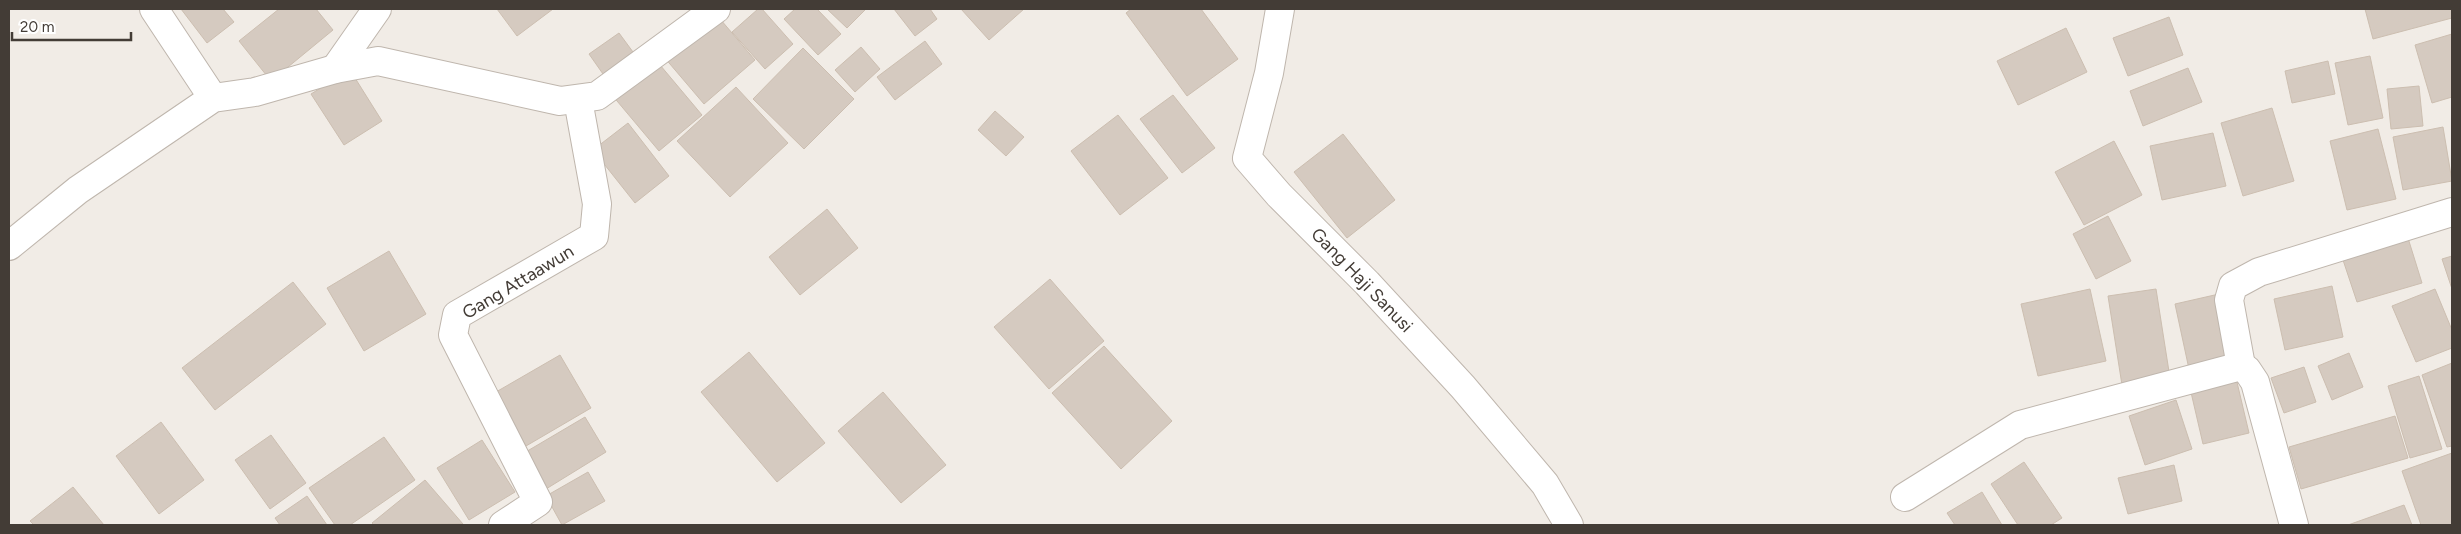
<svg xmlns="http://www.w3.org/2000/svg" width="2461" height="534" viewBox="0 0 2461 534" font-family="Figtree,sans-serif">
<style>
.building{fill:#d5cac0;stroke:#ccbeb0}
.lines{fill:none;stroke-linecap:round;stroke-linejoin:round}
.minor-casing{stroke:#bfb6ad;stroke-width:30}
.minor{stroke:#fff;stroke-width:28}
.labels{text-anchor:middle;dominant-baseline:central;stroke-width:4;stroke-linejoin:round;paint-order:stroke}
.street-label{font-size:18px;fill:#433c36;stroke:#fff}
</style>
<rect width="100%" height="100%" fill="#f1ece6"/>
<g class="building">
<polygon points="181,9 223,9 234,22 207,43"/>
<polygon points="279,9 316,9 333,30 271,81 239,41"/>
<polygon points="497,9 553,9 517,36"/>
<polygon points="758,9 762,9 793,44 765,69 732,32"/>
<polygon points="795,9 817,9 841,34 818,55 784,19"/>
<polygon points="827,9 866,9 847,28"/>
<polygon points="894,9 930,9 937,19 915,36"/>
<polygon points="961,9 1024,9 989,40"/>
<polygon points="1131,9 1201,9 1238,59 1187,96 1126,13"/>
<polygon points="2365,9 2452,9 2452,18 2373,39"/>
<polygon points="715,13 755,60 704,104 664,57"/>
<polygon points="2169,17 2183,55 2128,76 2113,38"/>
<polygon points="2066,28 2087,72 2018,105 1997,61"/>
<polygon points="619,33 633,52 603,74 589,54"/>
<polygon points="2452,34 2452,97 2432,103 2415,45"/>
<polygon points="925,41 942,64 895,100 877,77"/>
<polygon points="861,47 880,69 855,92 835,70"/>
<polygon points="803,48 854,99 804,149 753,99"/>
<polygon points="2370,56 2383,118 2348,125 2335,63"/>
<polygon points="655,59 702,115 659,151 612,95"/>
<polygon points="2328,61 2335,94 2292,103 2285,71"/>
<polygon points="2188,68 2202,102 2143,126 2130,91"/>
<polygon points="350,70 382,121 344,145 311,94"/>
<polygon points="2419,86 2423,126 2391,129 2387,89"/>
<polygon points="736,87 788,143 730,197 677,141"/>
<polygon points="1173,95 1215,148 1182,173 1140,119"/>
<polygon points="2272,108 2294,181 2243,196 2221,123"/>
<polygon points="995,111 1024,137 1006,156 978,130"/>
<polygon points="1118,115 1168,178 1120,215 1071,151"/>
<polygon points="628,123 669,176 635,203 593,150"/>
<polygon points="2443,127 2452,181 2403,190 2393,137"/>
<polygon points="2378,129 2396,199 2347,210 2330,141"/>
<polygon points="2213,133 2226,186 2162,200 2150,146"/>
<polygon points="1343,134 1395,200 1347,238 1294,172"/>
<polygon points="2114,141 2142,195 2084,225 2055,172"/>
<polygon points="827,209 858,248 800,295 769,257"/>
<polygon points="2108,216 2131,261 2096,279 2073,234"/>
<polygon points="2408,238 2422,283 2357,302 2342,257"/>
<polygon points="389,251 426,314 364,351 327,288"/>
<polygon points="2452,256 2452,289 2442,259"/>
<polygon points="1050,279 1104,341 1049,389 994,327"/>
<polygon points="293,282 326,324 215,410 182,368"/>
<polygon points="2332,286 2343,337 2285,350 2274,299"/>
<polygon points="2090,289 2106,361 2038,376 2021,304"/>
<polygon points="2156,289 2170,378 2122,385 2108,296"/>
<polygon points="2435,289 2452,330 2452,348 2416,362 2392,306"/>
<polygon points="2219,294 2234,359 2189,369 2175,304"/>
<polygon points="1104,346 1172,421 1121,469 1052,393"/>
<polygon points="749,352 825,443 777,482 701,392"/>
<polygon points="2349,353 2363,387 2332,400 2318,366"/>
<polygon points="560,355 591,408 526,446 496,392"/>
<polygon points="2452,363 2452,446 2447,447 2422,375"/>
<polygon points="2304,367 2316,402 2284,413 2271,378"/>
<polygon points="2419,376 2442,449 2410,458 2388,386"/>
<polygon points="2236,378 2249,433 2203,444 2190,388"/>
<polygon points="883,392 946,465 901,503 838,431"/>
<polygon points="2176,400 2192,449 2145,465 2129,416"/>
<polygon points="2395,416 2408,458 2301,489 2289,447"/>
<polygon points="585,417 606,452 546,489 524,453"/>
<polygon points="161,422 204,480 159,514 116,456"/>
<polygon points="271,435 306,483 270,509 235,460"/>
<polygon points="384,437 415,480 350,525 335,525 309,488"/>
<polygon points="482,440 515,492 469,520 437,468"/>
<polygon points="2452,453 2452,525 2421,525 2402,471"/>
<polygon points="2024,462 2062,518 2051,525 2018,525 1991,484"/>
<polygon points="2174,465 2182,501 2128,514 2118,478"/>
<polygon points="588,472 605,501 562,525 546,496"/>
<polygon points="425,480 463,524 374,525 372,523"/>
<polygon points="73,487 104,525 34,525 30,521"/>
<polygon points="1982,492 2002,525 1955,525 1947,513"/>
<polygon points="307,496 327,525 280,525 275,518"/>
<polygon points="2404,505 2412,525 2348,525"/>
</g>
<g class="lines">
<g class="minor-casing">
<g id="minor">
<polyline points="154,9 213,98"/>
<polyline points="1280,9 1269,73 1247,158 1279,195 1367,283 1463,387 1545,484 1569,525"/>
<polyline points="335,69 377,9"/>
<polyline points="9,246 78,190 213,98 255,92 335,69 378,61 560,101 597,96 716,9"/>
<polyline points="2241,366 2229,300 2233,286 2259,272 2452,212"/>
<polyline points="1905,497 2020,425 2241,366 2247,370 2255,382 2294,525"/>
<polyline points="503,525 538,502 453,335 457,315 594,236 597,204 578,100"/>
</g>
</g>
<use href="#minor" class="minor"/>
</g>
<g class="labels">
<g class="street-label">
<text transform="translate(1362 280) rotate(46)">Gang Haji Sanusi</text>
<text transform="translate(518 282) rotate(-31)">Gang Attaawun</text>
</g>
</g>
<rect width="2461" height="534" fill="none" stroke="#433c36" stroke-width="20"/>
<path d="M12 32v8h119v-8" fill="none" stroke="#433c36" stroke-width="2.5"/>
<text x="20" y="32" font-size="15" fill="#433c36" stroke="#ffffff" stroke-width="4" paint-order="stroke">20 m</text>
</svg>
